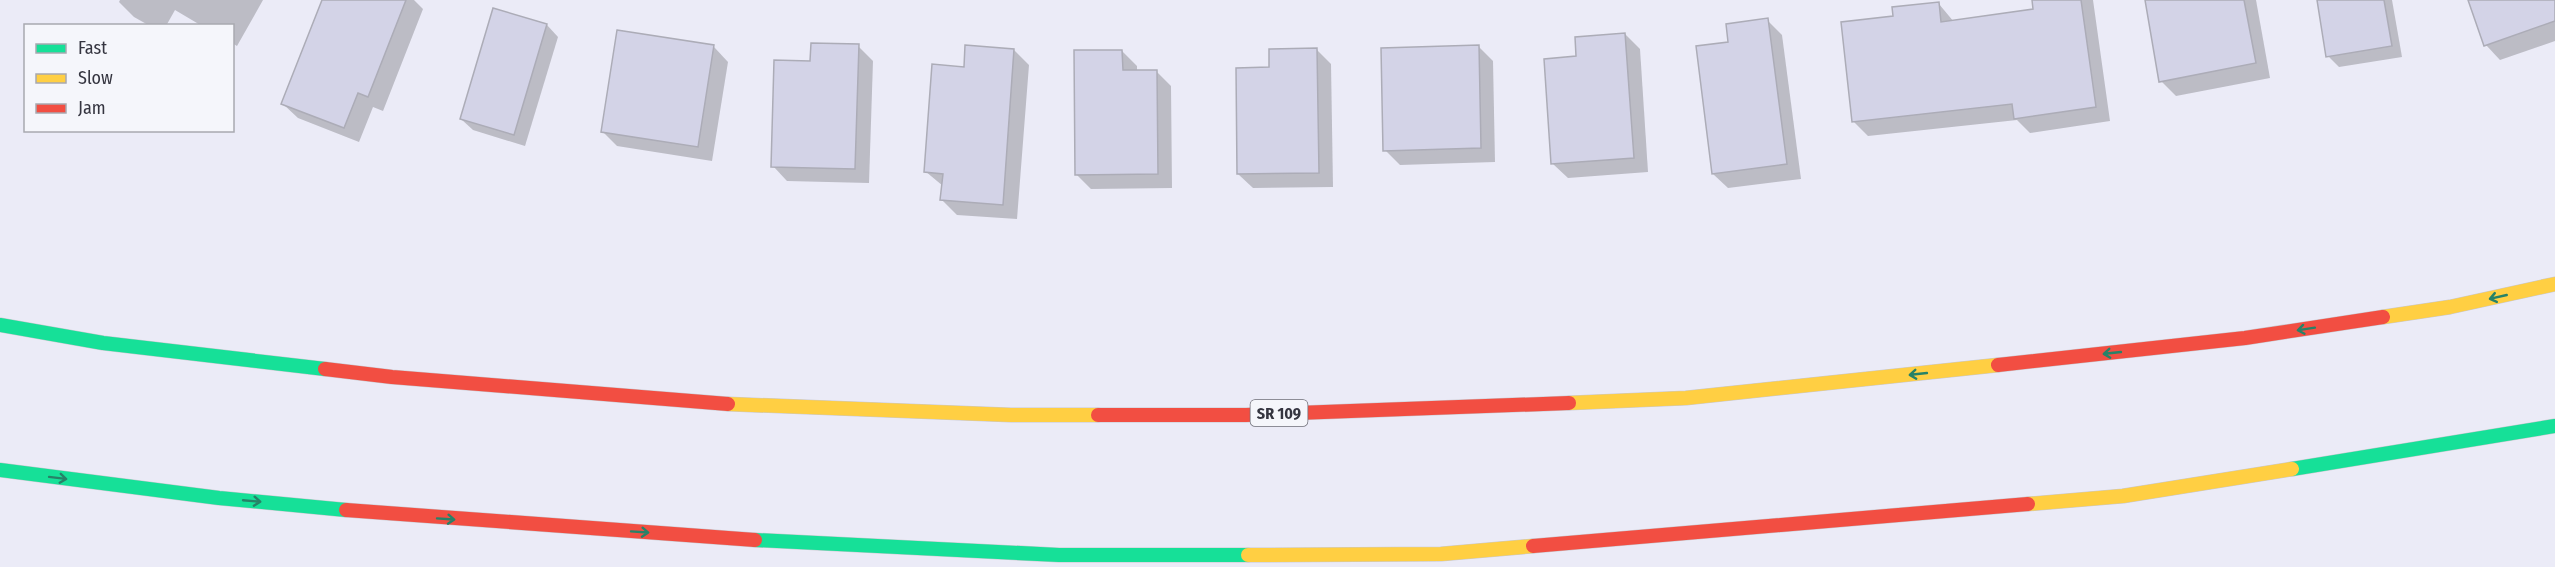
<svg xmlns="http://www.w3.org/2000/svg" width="2555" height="567" viewBox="0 0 2555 567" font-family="'Fira Sans Condensed',sans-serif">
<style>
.shadow{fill:#0003}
.building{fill:#d3d3e7;stroke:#acacb7;stroke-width:1.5}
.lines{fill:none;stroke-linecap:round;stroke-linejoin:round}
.fast-casing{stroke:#c8c8ce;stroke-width:15}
.slow-casing{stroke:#c8c8ce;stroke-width:15}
.jam-casing{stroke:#c8c8ce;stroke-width:15}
.fast{stroke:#16e098;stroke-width:14}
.slow{stroke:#ffcf43;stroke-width:14}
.jam{stroke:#f24e42;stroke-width:14}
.oneway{stroke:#278268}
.labels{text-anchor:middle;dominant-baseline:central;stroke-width:6;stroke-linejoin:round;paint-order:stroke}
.shield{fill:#f5f6fb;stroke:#6f6f78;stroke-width:1.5}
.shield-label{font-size:16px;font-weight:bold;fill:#353540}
</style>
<rect width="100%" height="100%" fill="#ebebf7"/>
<g class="shadow">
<polygon points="120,0 263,0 237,46 232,43 232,26 202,26 175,10 166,26 150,26 134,17 119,2"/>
<polygon points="323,0 414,0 423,9 383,111 373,107 359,142 298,118 283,104"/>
<polygon points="2033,0 2093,0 2110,121 2030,133 2017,120 1868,136 1853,121 1895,17 1939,4 1954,22 2035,11"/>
<polygon points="2146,0 2256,0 2270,78 2176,96 2161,81"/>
<polygon points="2318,0 2392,0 2402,57 2339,67 2328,56"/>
<polygon points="2469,0 2555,0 2555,41 2500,60 2486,45"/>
<polygon points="1767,20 1782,35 1801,179 1728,188 1713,174 1730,43"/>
<polygon points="547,25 558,37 525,146 473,130 461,119"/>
<polygon points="1625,34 1640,49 1648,172 1568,178 1553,164 1578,58"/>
<polygon points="858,46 873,61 869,183 787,181 773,166 812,63"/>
<polygon points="1478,46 1493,61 1495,162 1400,165 1385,150"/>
<polygon points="714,47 728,62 712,161 617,146 602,131"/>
<polygon points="1014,50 1029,65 1017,219 957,215 942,200 943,186 925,171 965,68"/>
<polygon points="1317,50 1331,64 1333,187 1253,188 1238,174 1271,69"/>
<polygon points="1122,51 1137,66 1137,71 1156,71 1171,86 1172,188 1091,189 1076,174"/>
</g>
<g class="building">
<polygon points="322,0 406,0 368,97 358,93 344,128 281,104"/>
<polygon points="2032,0 2081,0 2096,107 2014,119 2012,104 1852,122 1841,22 1893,16 1892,7 1939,2 1941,22 2033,9"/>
<polygon points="2145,0 2244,0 2256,63 2159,82"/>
<polygon points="2317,0 2384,0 2392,46 2326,57"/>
<polygon points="2468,0 2555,0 2555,21 2484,46"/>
<polygon points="493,8 547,24 514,135 460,119"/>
<polygon points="1768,18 1787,164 1712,174 1696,46 1728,42 1726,24"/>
<polygon points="617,30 714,45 698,147 601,132"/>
<polygon points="1625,33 1634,158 1551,164 1544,59 1576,56 1575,37"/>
<polygon points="811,43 859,44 855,169 771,167 774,60 810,61"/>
<polygon points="965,45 1014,49 1003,205 940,200 943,174 924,172 932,64 964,67"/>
<polygon points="1479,45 1481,148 1383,151 1381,48"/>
<polygon points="1317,48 1319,173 1237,174 1236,68 1269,67 1269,49"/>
<polygon points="1074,50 1122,50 1123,70 1157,70 1158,174 1075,175"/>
</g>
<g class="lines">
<g class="fast-casing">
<g id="fast">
<polyline points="0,325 103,343 325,369"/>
<polyline points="2292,469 2555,426"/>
<polyline points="0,470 219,498 346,510"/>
<polyline points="755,540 1059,555 1248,555"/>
</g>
</g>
<g class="slow-casing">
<g id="slow">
<polyline points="2383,317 2450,307 2555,284"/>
<polyline points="1569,403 1686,398 1998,365"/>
<polyline points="728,404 1011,415 1098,415"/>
<polyline points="2028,504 2123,496 2292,469"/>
<polyline points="1248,555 1441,554 1533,546"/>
</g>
</g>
<g class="jam-casing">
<g id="jam">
<polyline points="1998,365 2245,338 2383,317"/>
<polyline points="325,369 392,377 728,404"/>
<polyline points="1098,415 1246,415 1569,403"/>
<polyline points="346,510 755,540"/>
<polyline points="1533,546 2028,504"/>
</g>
</g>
<use href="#fast" class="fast"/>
<use href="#slow" class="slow"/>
<use href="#jam" class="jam"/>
</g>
<defs><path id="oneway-shaft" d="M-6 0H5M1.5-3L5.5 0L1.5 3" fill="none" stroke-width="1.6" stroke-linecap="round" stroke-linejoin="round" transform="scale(1.5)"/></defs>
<g class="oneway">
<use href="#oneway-shaft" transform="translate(2498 297) rotate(167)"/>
<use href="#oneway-shaft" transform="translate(2306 329) rotate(171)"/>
<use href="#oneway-shaft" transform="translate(2112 353) rotate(174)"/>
<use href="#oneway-shaft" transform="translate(1918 374) rotate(174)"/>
<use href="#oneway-shaft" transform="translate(58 478) rotate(7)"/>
<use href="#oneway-shaft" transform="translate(252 501) rotate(5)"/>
<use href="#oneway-shaft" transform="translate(446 519) rotate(4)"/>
<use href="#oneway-shaft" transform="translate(640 532) rotate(4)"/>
</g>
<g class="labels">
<rect class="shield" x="1250.5" y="400" width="57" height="26" rx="4.5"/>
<g class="shield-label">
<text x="1279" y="413">SR 109</text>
</g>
</g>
<rect x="24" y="24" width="210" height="108" fill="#f5f6fb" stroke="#a8a9b0" stroke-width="1.5"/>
<rect x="36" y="44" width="30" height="9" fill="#16e098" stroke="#a8a9b0" stroke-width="1.5"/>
<text x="78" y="54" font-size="18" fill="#353540">Fast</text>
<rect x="36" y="74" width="30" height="9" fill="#ffcf43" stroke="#a8a9b0" stroke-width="1.5"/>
<text x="78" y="84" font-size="18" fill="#353540">Slow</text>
<rect x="36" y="104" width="30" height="9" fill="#f24e42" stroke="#a8a9b0" stroke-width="1.5"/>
<text x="78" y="114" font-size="18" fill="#353540">Jam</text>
</svg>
